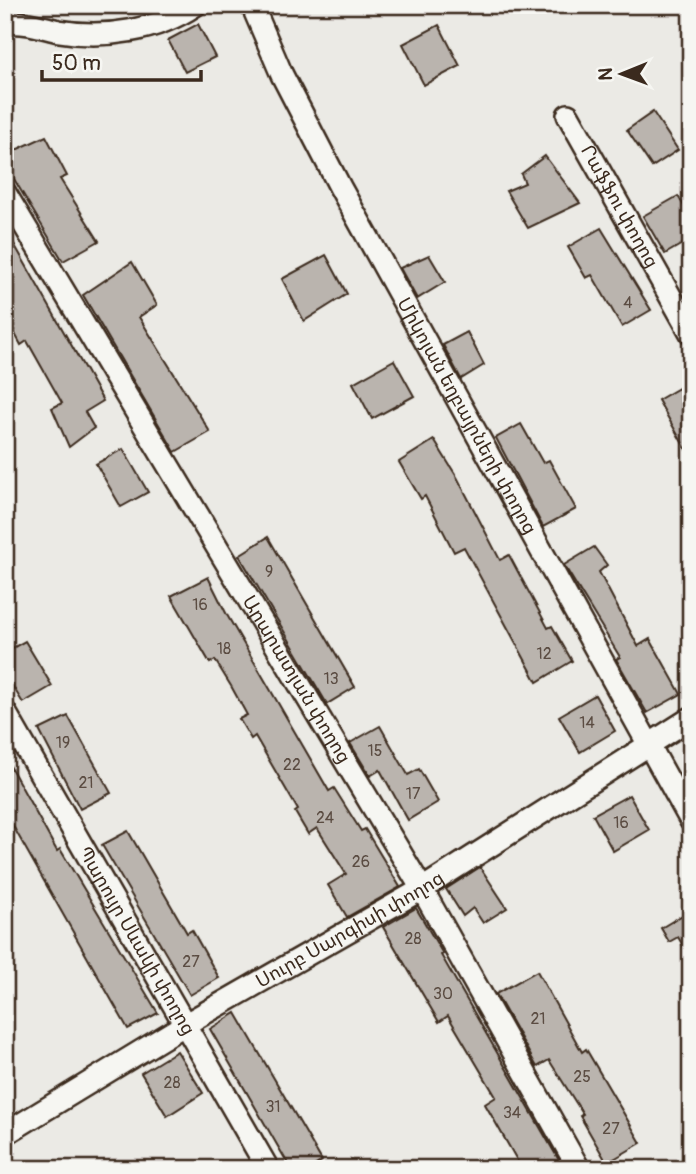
<svg xmlns="http://www.w3.org/2000/svg" width="696" height="1174" viewBox="0 0 696 1174" font-family="Pangolin,'Noto Sans Armenian',sans-serif">
<style>
.building{fill:#bab4ae;stroke:#3b2a1e;stroke-width:2}
.lines{fill:none;stroke-linecap:round;stroke-linejoin:round}
.minor-casing{stroke:#3b2a1e;stroke-width:26}
.minor{stroke:#f6f6f2;stroke-width:21}
.labels{text-anchor:middle;dominant-baseline:central;stroke-width:6;stroke-linejoin:round;paint-order:stroke}
.number-label{font-size:16px;fill:#5b4c42}
.street-label{font-size:19px;fill:#3b2a1e;stroke:#f6f6f2}
</style>
<rect width="100%" height="100%" fill="#ebeae5"/>
<filter id="ink" filterUnits="userSpaceOnUse"><feTurbulence type="fractalNoise" baseFrequency=".0143" numOctaves="2"/><feDisplacementMap in="SourceGraphic" scale="14" xChannelSelector="R" yChannelSelector="G"/><feConvolveMatrix kernelMatrix="1 2 1 2 8 2 1 2 1" color-interpolation-filters="sRGB"/></filter>
<g filter="url(#ink)">
<g class="building">
<polygon points="198,24 215,57 185,72 168,40"/>
<polygon points="439,25 460,66 424,85 403,44"/>
<polygon points="653,112 678,150 652,167 627,130"/>
<polygon points="46,136 67,176 60,179 99,241 63,261 5,164 5,155"/>
<polygon points="545,156 580,203 528,228 506,191 525,183 521,174"/>
<polygon points="678,196 691,218 691,239 665,254 643,216"/>
<polygon points="5,228 103,401 85,412 94,428 69,447 52,408 62,403 27,341 21,345 5,315"/>
<polygon points="601,228 651,310 622,327 592,275 586,278 568,247"/>
<polygon points="326,255 347,294 304,321 282,279"/>
<polygon points="429,255 445,282 417,299 400,268"/>
<polygon points="132,262 157,305 139,317 210,432 175,452 83,295"/>
<polygon points="467,332 484,365 461,379 443,345"/>
<polygon points="394,360 414,396 372,419 353,383"/>
<polygon points="691,381 691,458 658,400"/>
<polygon points="521,424 543,463 549,460 576,509 543,527 496,438"/>
<polygon points="434,440 457,477 500,560 509,555 548,628 552,626 572,661 537,682 464,547 454,552 425,496 421,499 399,462"/>
<polygon points="123,449 148,492 121,507 96,464"/>
<polygon points="268,537 355,687 327,704 239,555"/>
<polygon points="594,547 607,565 599,572 638,646 650,639 681,694 647,713 616,659 620,657 564,565"/>
<polygon points="208,577 227,615 329,791 334,788 361,831 365,829 400,887 347,917 328,885 346,874 317,828 308,834 295,812 298,810 255,736 251,739 239,719 247,715 231,686 215,660 210,663 171,596"/>
<polygon points="25,641 52,686 23,703 5,674 5,652"/>
<polygon points="595,695 615,731 580,752 559,716"/>
<polygon points="68,716 111,793 80,809 39,730"/>
<polygon points="380,726 408,775 419,769 438,802 408,820 380,770 370,776 350,743"/>
<polygon points="5,757 57,851 60,849 158,1013 128,1029 5,812"/>
<polygon points="629,795 649,830 613,851 593,815"/>
<polygon points="128,831 187,933 192,930 219,978 190,995 102,845"/>
<polygon points="480,867 507,908 483,923 473,908 463,916 446,889"/>
<polygon points="416,908 443,954 441,955 564,1169 522,1169 485,1104 496,1097 448,1016 439,1022 383,927"/>
<polygon points="691,910 691,959 678,937 669,942 661,928"/>
<polygon points="537,971 582,1052 586,1049 641,1143 607,1163 580,1116 583,1114 549,1060 537,1067 496,994"/>
<polygon points="236,1013 322,1161 309,1169 291,1169 210,1029"/>
<polygon points="177,1051 203,1093 167,1116 141,1073"/>
</g>
<g class="lines">
<g class="minor-casing">
<g id="minor">
<path id="s1" d="M 252,5 L 282,75 L 340,187 L 691,821"/>
<path d="M 5,24 C 23,20 41,27 59,31 C 104,39 157,31 195,5"/>
<path id="s2" d="M 568,115 L 691,333"/>
<path id="s3" d="M 5,193 L 422,889 L 579,1169"/>
<path id="s4" d="M 5,712 L 268,1169"/>
<path id="s5" d="M 5,1134 L 184,1025 L 422,889 L 691,718"/>
</g>
</g>
<use href="#minor" class="minor"/>
</g>
</g>
<g class="labels">
<g class="number-label">
<text x="628" y="303">4</text>
<text x="269" y="572">9</text>
<text x="200" y="605">16</text>
<text x="224" y="649">18</text>
<text x="544" y="654">12</text>
<text x="331" y="679">13</text>
<text x="587" y="723">14</text>
<text x="63" y="743">19</text>
<text x="375" y="751">15</text>
<text x="292" y="765">22</text>
<text x="86" y="783">21</text>
<text x="413" y="794">17</text>
<text x="325" y="818">24</text>
<text x="621" y="823">16</text>
<text x="361" y="862">26</text>
<text x="413" y="939">28</text>
<text x="191" y="962">27</text>
<text x="443" y="994">30</text>
<text x="538" y="1019">21</text>
<text x="582" y="1077">25</text>
<text x="172" y="1083">28</text>
<text x="273" y="1107">31</text>
<text x="512" y="1113">34</text>
<text x="611" y="1129">27</text>
</g>
<g class="street-label">
<text stroke="none"><textPath href="#s2" startOffset="105">Րաֆֆու փողոց</textPath></text>
<text stroke="none"><textPath href="#s1" startOffset="464">Միկոյան եղբայրների փողոց</textPath></text>
<text stroke="none"><textPath href="#s3" startOffset="567">Արարատյան փողոց</textPath></text>
<text stroke="none"><textPath href="#s5" startOffset="401">Սուրբ Սարգիսի փողոց</textPath></text>
<text stroke="none"><textPath href="#s4" startOffset="264">Պարույր Սևակի փողոց</textPath></text>
</g>
</g>
<rect width="696" height="1174" fill="none" stroke="#f6f6f2" stroke-width="28"/>
<rect x="14" y="14" width="668" height="1146" fill="none" stroke="#3b2a1e" stroke-width="2.5" filter="url(#ink)"/>
<g transform="translate(622 74) rotate(269)" stroke="#f6f6f2" stroke-width="5" paint-order="stroke">
<path d="M0-5L12 26L0 18L-12 26Z" fill="#3b2a1e"/>
<text y="-10" font-size="19" font-weight="bold" text-anchor="middle" fill="#3b2a1e">N</text>
</g>
<path d="M42 70v10h159v-10" fill="none" stroke="#3b2a1e" stroke-width="3.5"/>
<text x="52" y="70" font-size="21" fill="#3b2a1e" stroke="#f6f6f2" stroke-width="5" paint-order="stroke">50 m</text>
</svg>
